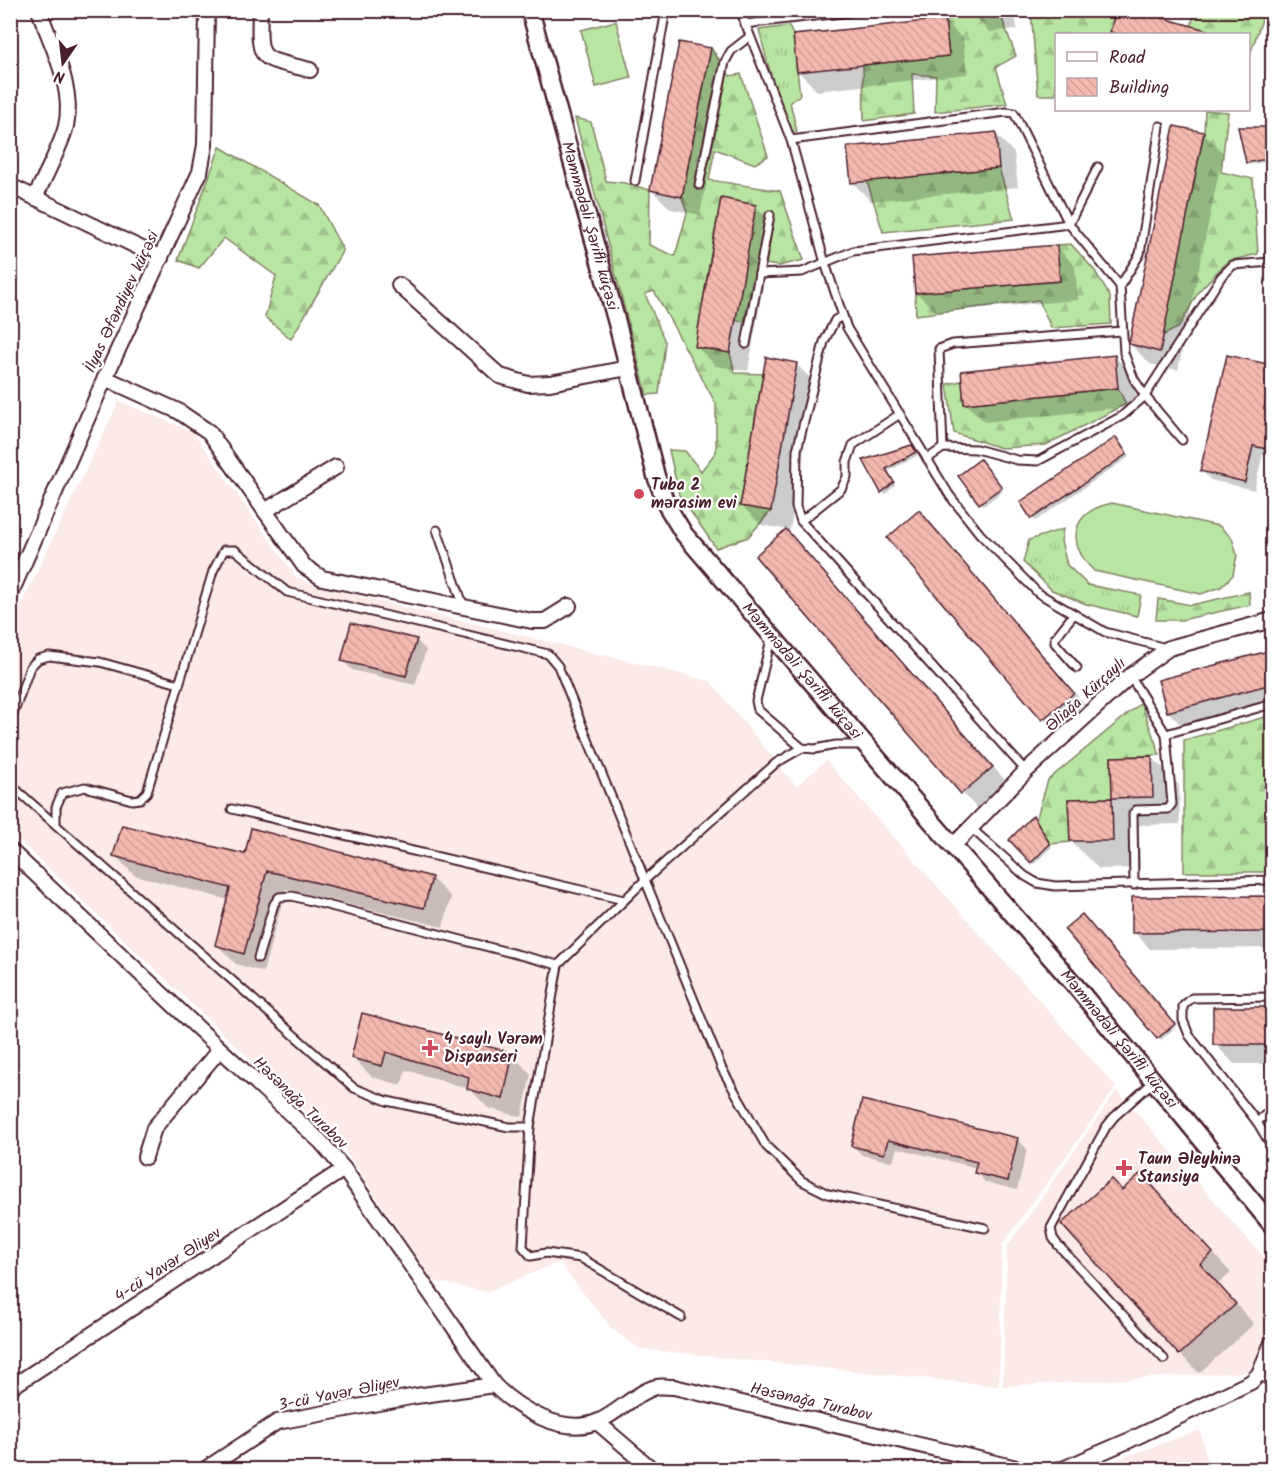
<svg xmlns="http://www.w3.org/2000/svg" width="1283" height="1480" viewBox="0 0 1283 1480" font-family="Kalam,sans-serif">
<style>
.built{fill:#fbeae7}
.grass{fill:url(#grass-tufts);stroke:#828266;stroke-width:1.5}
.forest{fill:url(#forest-firs);stroke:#828266;stroke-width:1.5}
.garden{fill:#b9e5a2;stroke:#828266;stroke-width:1.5}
.shadow{fill:#0003}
.building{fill:url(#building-back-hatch);stroke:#4a1f2b;stroke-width:1.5}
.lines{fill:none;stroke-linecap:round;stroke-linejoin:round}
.service-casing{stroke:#4a1f2b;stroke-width:11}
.minor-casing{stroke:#4a1f2b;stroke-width:18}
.tertiary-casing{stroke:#4a1f2b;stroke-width:21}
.service{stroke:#fff;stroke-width:7}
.minor{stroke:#fff;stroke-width:14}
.tertiary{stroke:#fff;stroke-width:16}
.poi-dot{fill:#d1495b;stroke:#fff;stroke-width:2}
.labels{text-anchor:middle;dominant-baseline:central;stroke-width:4.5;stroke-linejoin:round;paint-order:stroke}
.street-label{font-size:16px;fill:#4a1f2b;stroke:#fff}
.poi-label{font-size:16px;font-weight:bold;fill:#4a1f2b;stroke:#fff;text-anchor:start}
</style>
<defs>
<pattern id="grass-tufts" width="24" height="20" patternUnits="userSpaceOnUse" patternTransform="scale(1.5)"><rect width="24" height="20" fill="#b9e5a2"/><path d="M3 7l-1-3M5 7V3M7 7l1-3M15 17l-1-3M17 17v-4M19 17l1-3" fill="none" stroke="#a1c48c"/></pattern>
<pattern id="forest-firs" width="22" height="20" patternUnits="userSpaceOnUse" patternTransform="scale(1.5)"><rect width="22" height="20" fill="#b9e5a2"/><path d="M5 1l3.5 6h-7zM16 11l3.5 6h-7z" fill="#a1c48c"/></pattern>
<pattern id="building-back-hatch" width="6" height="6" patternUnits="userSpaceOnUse" patternTransform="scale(1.5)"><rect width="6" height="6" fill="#f3b8af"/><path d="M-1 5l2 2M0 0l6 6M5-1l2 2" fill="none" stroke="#d29e97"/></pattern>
</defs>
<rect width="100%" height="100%" fill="#fff"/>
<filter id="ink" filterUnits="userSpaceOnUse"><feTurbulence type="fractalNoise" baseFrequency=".0167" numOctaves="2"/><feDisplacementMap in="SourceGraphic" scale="12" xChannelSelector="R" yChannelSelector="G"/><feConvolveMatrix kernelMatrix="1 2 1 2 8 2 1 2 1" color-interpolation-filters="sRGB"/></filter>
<g filter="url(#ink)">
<g class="built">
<polygon points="119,401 193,432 296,577 313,585 710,681 796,786 826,761 1116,1087 1002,1245 999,1386 641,1349 612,1329 559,1262 487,1292 433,1281 342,1146 11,833 10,628"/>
<polygon points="1117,1090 1272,1267 1272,1318 1257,1365 1247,1372 1003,1386 1007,1247"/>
<polygon points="1200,1430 1209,1469 1092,1469"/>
</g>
<g class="grass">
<polygon points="789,26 793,35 800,95 790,102 797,132 786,133 759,30"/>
<polygon points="1063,529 1061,541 1067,565 1088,585 1141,595 1137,616 1086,604 1052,590 1023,562 1029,540"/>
</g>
<g class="forest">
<polygon points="995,10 999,11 1016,56 996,67 1007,104 935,112 936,76 912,74 914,114 864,121 863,65 949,55 945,19"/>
<polygon points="1031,11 1116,11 1110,32 1118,34 1056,34 1056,95 1038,95"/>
<polygon points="1195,11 1265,11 1249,57 1248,34 1189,34"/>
<polygon points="711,48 730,76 741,74 768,156 755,164 715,149 709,180 780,191 804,260 779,266 757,263 744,322 735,320 756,205 721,198 695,347 730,353 735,373 763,374 740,506 771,511 748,537 716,548 679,495 669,450 685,451 701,471 716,452 716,404 654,291 645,294 665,342 659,394 647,395 575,118 591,122 606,181 625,183 650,190 649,245 675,256 687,213 682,197"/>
<polygon points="1205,110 1228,112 1221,172 1253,179 1258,254 1228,261 1199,291 1179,327 1162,336 1204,132"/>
<polygon points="220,147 319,205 343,250 291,339 265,317 276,276 224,238 199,268 178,260"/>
<polygon points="999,168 1014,219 883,232 867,181"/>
<polygon points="1071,244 1095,271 1110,297 1111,324 1051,328 1039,300 916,315 915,293 1060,281 1057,245"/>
<polygon points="962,381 964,404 1118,388 1126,404 1046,445 1001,448 954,433 947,384"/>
<polygon points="1249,592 1250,605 1181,620 1156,620 1158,599 1191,605"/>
<polygon points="1141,703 1160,755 1111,757 1112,798 1068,799 1070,842 1050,844 1036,820 1048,780"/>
<polygon points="1272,715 1272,872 1184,872 1184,740"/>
</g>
<g class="garden">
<polygon points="616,21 631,78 596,87 581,30"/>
<path d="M 1112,503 L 1219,526 L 1232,538 L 1237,555 L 1233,575 L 1221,587 L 1201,594 L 1094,571 C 1066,543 1070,512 1112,503 Z"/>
</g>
<g class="shadow">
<polygon points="970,10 1015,10 1017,29 989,32"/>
<polygon points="944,20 963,39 967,74 817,91 798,71"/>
<polygon points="1112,32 1190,32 1189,34 1114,34"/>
<polygon points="710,49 729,68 700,215 671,209 651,190"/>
<polygon points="1175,128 1204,134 1223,153 1178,370 1150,364 1131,345"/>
<polygon points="1240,128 1272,128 1272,195 1264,162 1249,165 1247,163"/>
<polygon points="995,133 1014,153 1018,187 871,201 852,182"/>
<polygon points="755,206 774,225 748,371 716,366 696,346"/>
<polygon points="1056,246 1075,266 1078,300 936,312 917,293"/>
<polygon points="1114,356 1134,375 1137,406 985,422 965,403"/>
<polygon points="1228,357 1272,367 1272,457 1263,454 1254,490 1211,480 1202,471"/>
<polygon points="796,364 815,383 790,530 761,525 742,506"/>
<polygon points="1118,442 1129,457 1035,521 1033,518 1022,503"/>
<polygon points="914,449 918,455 887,472 895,485 885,495 865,461"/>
<polygon points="982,463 1003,491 983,506 960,476"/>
<polygon points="919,512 938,531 1092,713 1062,738 1043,719"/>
<polygon points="786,531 805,550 1011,787 981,812 962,793 757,557"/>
<polygon points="416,640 426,650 415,685 352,670 343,661"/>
<polygon points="1272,651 1272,708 1187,731 1168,712 1160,681"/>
<polygon points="1152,757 1179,785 1180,824 1139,825 1140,868 1099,869 1071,841 1070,800 1113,799 1112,758"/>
<polygon points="1035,820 1052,847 1034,864 1011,840"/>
<polygon points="115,855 246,856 431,878 451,897 443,927 286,889 263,972 236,964 216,944 229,900 134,875"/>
<polygon points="1272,898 1272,971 1271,970 1271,948 1150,949 1134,932 1133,899"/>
<polygon points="1082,916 1176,1027 1161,1040 1066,929"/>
<polygon points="1215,1008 1272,1008 1272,1064 1234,1064 1215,1044"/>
<polygon points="363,1015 512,1055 531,1074 522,1117 488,1108 470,1089 406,1070 401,1085 372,1077 353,1058"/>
<polygon points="863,1102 1018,1140 1027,1149 1017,1190 985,1182 976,1172 977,1168 897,1148 893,1162 862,1155 852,1145"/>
<polygon points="1122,1192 1160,1194 1231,1273 1218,1284 1254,1324 1199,1373 1180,1354"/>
</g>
<g class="building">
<polygon points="1116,10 1134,10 1207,30 1206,34 1118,34 1110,32"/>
<polygon points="945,19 949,56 797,72 793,35"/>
<polygon points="679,42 711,48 682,197 650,190"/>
<polygon points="1174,126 1204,132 1160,352 1129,344"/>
<polygon points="1238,127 1272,127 1272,158 1246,163"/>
<polygon points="996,132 999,168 851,183 847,147"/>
<polygon points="721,198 756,205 730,353 695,347"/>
<polygon points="1057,245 1060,281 915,293 912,257"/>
<polygon points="1115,355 1118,388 964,404 961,371"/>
<polygon points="1227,355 1272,365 1272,375 1264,409 1272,411 1272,450 1253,446 1245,482 1200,471"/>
<polygon points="766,357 797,363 771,511 740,506"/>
<polygon points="1116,437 1127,454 1031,519 1020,502"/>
<polygon points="912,445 916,452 886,469 894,482 881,493 863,460"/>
<polygon points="980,459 1002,487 979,504 958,476"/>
<polygon points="919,510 1074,693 1042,720 887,538"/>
<polygon points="786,529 993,767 961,794 755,556"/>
<polygon points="351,623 417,639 406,676 341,661"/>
<polygon points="1272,650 1272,684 1167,712 1158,680"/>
<polygon points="1152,756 1153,797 1112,798 1111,757"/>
<polygon points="1112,798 1113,841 1070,841 1068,799"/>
<polygon points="1033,815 1050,844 1031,863 1009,840"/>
<polygon points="122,825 245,854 251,828 432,877 424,908 267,871 244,954 215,945 230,888 113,856"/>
<polygon points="1272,896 1272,932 1132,933 1132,897"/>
<polygon points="1082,914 1175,1024 1157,1039 1064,929"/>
<rect x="1213" y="1007" width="59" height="38"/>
<polygon points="362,1013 513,1053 503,1099 467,1089 469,1077 386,1052 382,1066 351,1058"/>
<polygon points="862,1100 1018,1138 1008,1181 974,1173 977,1162 888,1140 884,1154 851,1146"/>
<polygon points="1141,1173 1213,1253 1200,1264 1236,1304 1179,1355 1061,1224 1111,1179 1122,1190"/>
</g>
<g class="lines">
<g class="service-casing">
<g id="service">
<polyline points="740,10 791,140 825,263 847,328 950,496 980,534 1038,593 1105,632 1166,648"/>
<polyline points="744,24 869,10"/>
<polyline points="791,140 1006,112 1014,113 1069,224 1120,286 1124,353 1134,379 1145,396 1182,440"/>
<polyline points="635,181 666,10"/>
<polyline points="699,185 725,62 731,51 749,37"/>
<polyline points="759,274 802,272 853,251 1069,224 1098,167"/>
<polyline points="1120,286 1140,254 1160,126"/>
<polyline points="843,316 835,320 824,342 797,450 796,507 801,521 1026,771"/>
<polyline points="746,344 770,215"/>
<polyline points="943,448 939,349 953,344 1122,331"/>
<polyline points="927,459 943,448 976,449 1017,460 1038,461 1122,416 1145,396 1221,277 1233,265 1272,262"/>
<polyline points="801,521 841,489 847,477 847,462 853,445 900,414"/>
<polyline points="437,530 464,607"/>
<polyline points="1074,614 1055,638 1055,643 1077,668"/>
<polyline points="771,639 756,701 758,710 802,748 815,749 836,745 864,745"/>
<polyline points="1130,676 1166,734 1172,804 1168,809 1136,810 1133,814 1134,885"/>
<polyline points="10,723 30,667 38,659 49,656 100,662 179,684"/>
<polyline points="1166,734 1272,704"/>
<polyline points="802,748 776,763 645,880 558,965 530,1127 509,1127 387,1101 354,1088 56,825 56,807 62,793 85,787 132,800 140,799 147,792 213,571 224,550 235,550 287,592 548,654 558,666 722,1069 766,1146 802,1181 828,1194 985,1228"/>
<polyline points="10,784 56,825"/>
<polyline points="232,809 624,900"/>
<polyline points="971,828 1025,876 1037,883 1055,886 1272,880"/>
<polyline points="258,958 274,904 279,897 292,896 558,965"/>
<polyline points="1272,997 1192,998 1183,1006 1183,1020 1189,1035 1257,1122 1272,1147"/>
<polyline points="1153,1082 1114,1117 1106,1127 1051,1228 1053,1238 1058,1245 1164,1359"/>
<polyline points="1257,1122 1272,1109"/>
<polyline points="530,1127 523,1247 531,1256 546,1253 581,1258 681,1317"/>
<polyline points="1259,1374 1272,1384"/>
</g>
</g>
<g class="minor-casing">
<g id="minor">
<path d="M 260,10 C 258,65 260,57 310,70"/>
<polyline points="10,191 17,189 161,258"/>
<path d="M 35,198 C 44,177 61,147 66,126 C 75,88 51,45 39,10"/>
<polyline points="399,285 500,376 528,384 550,383 628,368"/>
<polyline points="105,378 178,411 209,432 304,566 322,578 532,621 545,621 569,606"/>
<polyline points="265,511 336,467"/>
<polyline points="10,595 105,378 200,172 205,145 207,10"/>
<polyline points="953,846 1026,771 1130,676 1169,648 1272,620"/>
<path d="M 10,850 L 220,1049 L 321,1142 L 344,1169 L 494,1385 C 518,1409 564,1437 599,1421 C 619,1412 635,1393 656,1387 C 661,1386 668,1387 674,1387 L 1025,1470"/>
<polyline points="145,1157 154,1128 220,1049"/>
<polyline points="10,1388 344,1169"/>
<polyline points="597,1422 653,1470"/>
<polyline points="204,1470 277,1422 416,1396 494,1385"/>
<polyline points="1053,1470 1063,1469 1130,1440 1251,1382 1259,1374 1272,1343"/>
</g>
</g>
<g class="tertiary-casing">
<g id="tertiary">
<path id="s1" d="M 530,10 L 617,323 L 656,476 L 667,506 L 684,534 L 953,846 L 1073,983 L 1272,1225"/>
</g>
</g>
<use href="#service" class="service"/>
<use href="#minor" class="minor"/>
<use href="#tertiary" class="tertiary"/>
</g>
</g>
<g class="poi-dot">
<circle cx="639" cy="494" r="6"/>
<path d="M427 1039h6v6h6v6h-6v6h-6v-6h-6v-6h6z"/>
<path d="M1121 1159h6v6h6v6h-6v6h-6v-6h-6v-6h6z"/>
</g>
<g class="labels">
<g class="street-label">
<text stroke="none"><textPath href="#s1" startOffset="224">Məmmədəli Şərifli küçəsi</textPath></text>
<text transform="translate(122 302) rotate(-65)">İlyas Əfəndiyev küçəsi</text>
<text stroke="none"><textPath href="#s1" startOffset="728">Məmmədəli Şərifli küçəsi</textPath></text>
<text transform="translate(1086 695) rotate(-42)">Əliağa Kürçaylı</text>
<text stroke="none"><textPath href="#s1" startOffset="1214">Məmmədəli Şərifli küçəsi</textPath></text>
<text transform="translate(300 1103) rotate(44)">Həsənağa Turabov</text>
<text transform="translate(168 1265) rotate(-33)">4-cü Yavər Əliyev</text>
<text transform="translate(339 1394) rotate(-11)">3-cü Yavər Əliyev</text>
<text transform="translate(811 1402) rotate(13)">Həsənağa Turabov</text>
</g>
<g class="poi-label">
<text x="651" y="485">Tuba 2<tspan x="651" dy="18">mərasim evi</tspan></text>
<text x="444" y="1039">4 saylı Vərəm<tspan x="444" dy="18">Dispanseri</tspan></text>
<text x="1138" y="1159">Taun Əleyhinə<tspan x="1138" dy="18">Stansiya</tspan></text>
</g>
</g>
<rect width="1283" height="1480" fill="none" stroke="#fff" stroke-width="36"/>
<rect x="18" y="18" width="1247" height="1444" fill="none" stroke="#4a1f2b" stroke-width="2" filter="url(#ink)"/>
<rect x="1055" y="33" width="195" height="78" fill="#ffffff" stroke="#b7a5aa" stroke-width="1.5"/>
<rect x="1067" y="52" width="30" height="9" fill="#ffffff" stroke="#b7a5aa" stroke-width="1.5"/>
<text x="1109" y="63" font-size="18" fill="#4a1f2b">Road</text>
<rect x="1067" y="78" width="30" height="18" fill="url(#building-back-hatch)" stroke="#b7a5aa" stroke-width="1.5"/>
<text x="1109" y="93" font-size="18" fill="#4a1f2b">Building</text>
<g transform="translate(63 63) rotate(194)" stroke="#ffffff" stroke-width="4.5" paint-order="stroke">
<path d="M0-4.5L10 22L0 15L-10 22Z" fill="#4a1f2b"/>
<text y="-9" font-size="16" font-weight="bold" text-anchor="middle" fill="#4a1f2b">N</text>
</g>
</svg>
